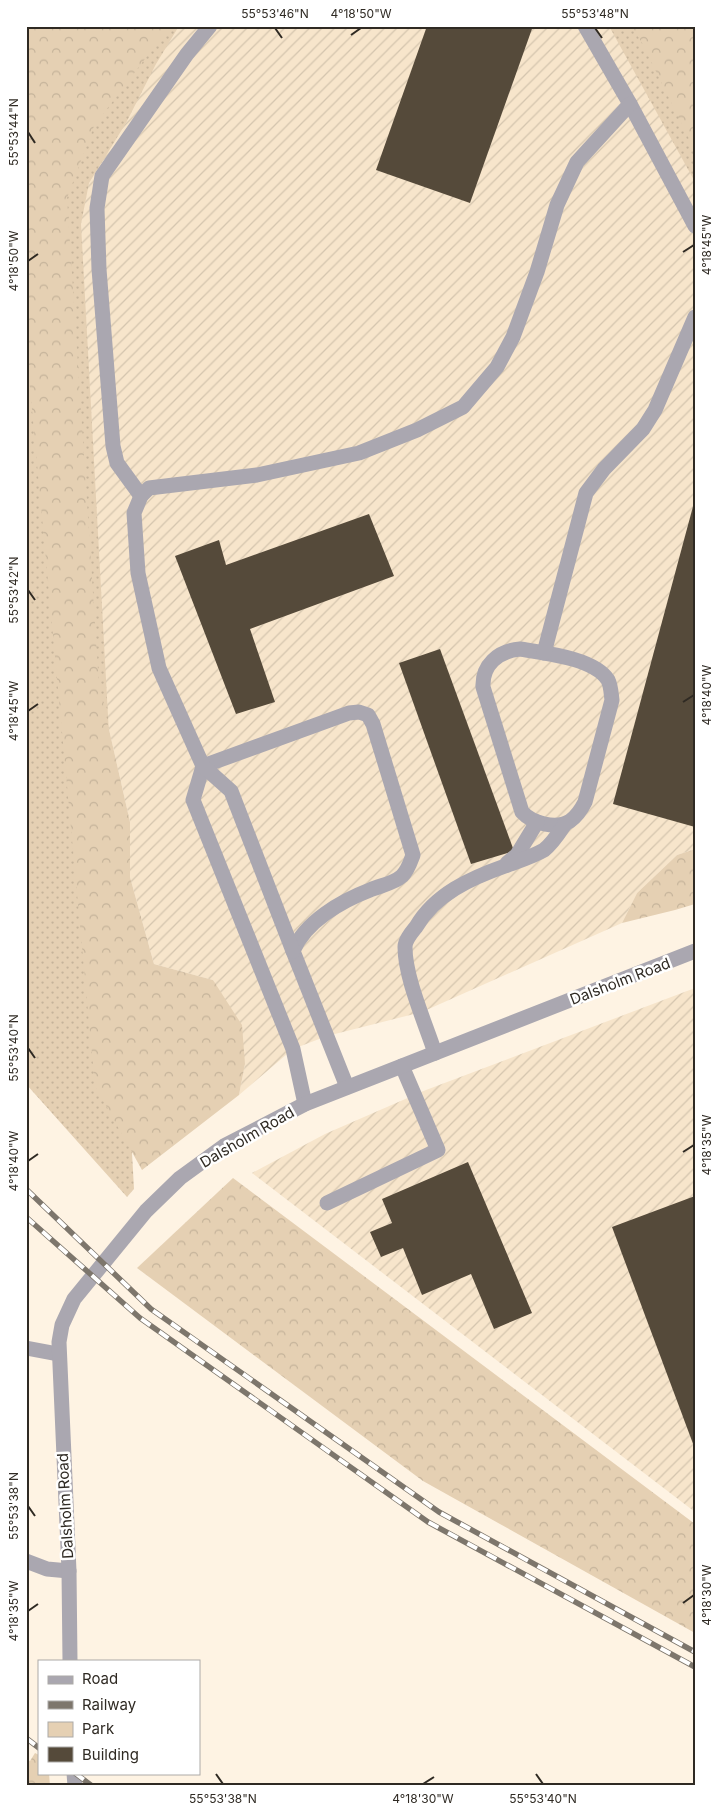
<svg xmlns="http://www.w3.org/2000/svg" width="721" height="1812" viewBox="0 0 721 1812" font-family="Inter,sans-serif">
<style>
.industrial{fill:url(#industrial-furrows)}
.green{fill:url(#green-dots)}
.forest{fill:url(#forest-crowns)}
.building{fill:#554a3a}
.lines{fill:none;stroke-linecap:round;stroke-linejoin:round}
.minor{stroke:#aaa7b0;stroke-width:15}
.rail-casing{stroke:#7d766c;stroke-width:5.5}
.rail{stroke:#fff;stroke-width:4;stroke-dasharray:11;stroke-linecap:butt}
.ticks{fill:none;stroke:#2f2a23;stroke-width:2}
.labels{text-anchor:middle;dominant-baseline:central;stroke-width:5;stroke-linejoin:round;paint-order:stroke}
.street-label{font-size:15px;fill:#2f2a23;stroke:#fff}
.neatline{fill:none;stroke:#2f2a23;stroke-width:2}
.ticks-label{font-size:12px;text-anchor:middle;fill:#2f2a23}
</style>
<defs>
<pattern id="industrial-furrows" width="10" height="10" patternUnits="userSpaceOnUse" patternTransform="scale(1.25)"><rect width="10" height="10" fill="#f7e5cb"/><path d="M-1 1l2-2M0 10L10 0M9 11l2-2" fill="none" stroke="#d4c5ae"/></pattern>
<pattern id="green-dots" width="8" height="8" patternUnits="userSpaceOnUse" patternTransform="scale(1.25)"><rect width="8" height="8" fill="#e5d0b3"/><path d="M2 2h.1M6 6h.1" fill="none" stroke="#c5b39a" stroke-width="1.8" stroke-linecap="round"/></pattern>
<pattern id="forest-crowns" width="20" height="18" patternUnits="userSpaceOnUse" patternTransform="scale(1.25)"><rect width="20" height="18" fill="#e5d0b3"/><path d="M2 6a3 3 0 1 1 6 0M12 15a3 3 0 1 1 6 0" fill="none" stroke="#c5b39a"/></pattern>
</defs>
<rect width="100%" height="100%" fill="#fef3e3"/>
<g class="industrial">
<polygon points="170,26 631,26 695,151 695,849 677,855 637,893 622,923 422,1012 327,1036 293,1049 239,1095 245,1064 213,980 154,964 130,877 130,822 99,685 67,198"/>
<polygon points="695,988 695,1512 252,1173 325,1134 426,1090"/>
</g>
<g class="green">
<polygon points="26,26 179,26 156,64 126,123 89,183 81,224 134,1189 127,1197 26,1084"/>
<polygon points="609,26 695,26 695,182"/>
</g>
<g class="forest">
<polygon points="26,26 170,26 94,126 67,198 99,685 130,822 130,877 154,964 213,980 242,1025 245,1064 239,1095 142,1170 95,1086 26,345"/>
<polygon points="631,26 695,26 695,151 641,41"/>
<polygon points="695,849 695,904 675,910 622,923 637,893 677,855"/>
<polygon points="233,1178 695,1524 695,1633 423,1481 137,1268"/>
<polygon points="35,1753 39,1755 39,1773 49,1773 50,1786 26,1786 26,1759 30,1761"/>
</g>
<g class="building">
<polygon points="427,26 533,26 470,203 376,170"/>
<polygon points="695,499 695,827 613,804"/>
<polygon points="369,514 394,576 250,629 275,702 236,714 175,556 219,540 226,565"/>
<polygon points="440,649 514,851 471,864 399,663"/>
<polygon points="468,1162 532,1313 494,1329 471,1274 422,1295 403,1248 381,1257 370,1232 392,1223 382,1199"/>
<polygon points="695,1196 695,1449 612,1227"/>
</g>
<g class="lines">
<g class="minor">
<polyline points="585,26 630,104 695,226"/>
<polyline points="141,496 117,463 113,446 99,269 97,208 102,176 187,54 210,26"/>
<path d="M 520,649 C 544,653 594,658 608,680 C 611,686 611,693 612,700 L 585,802 C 581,810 577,816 570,821 C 556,830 532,823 522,812 L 483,687 C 482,665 498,651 520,649 Z"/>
<polyline points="544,653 586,493 604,469 643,429 655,410 695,317"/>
<path d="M 203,766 L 349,713 L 359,712 L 368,715 L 373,724 L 413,855 C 410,863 408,870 402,876 C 393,884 381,885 370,890 C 341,901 305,922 293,951 L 347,1087"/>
<polyline points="203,766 193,800 293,1049 305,1104"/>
<polyline points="507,863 517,855 537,822"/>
<polyline points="293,951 231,791 203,766 159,668 138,573 134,513 141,496 149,488 257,475 359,453 417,430 463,407 497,367 513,337 537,272 557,205 577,162 630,104"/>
<path d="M 435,1053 C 425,1022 405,978 405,947 C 405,940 412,932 416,927 C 435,894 471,878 505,866 C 518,861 532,857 544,850 C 553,843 559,833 565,824"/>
<polyline points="327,1203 438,1150 402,1066"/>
<polyline points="26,1348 58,1354"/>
<polyline points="26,1561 47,1569 69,1571"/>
<polyline points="70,1661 69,1571 59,1342 62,1325 74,1299 146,1211 180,1178 224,1146 305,1104 695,951"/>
<polyline points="74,1773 75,1786"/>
</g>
<g class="rail-casing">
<g id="rail">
<polyline points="26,1189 151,1309 439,1512 695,1652"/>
<polyline points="26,1217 140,1318 428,1522 695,1667"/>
<polyline points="26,1738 39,1748"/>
<polyline points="75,1773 92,1786"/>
</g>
</g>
<use href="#rail" class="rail"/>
</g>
<path class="ticks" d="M 275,28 L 282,38M 595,28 L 602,38M 351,35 L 361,28M 28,132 L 35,143M 683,252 L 694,245M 28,261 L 38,254M 28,590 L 35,600M 683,702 L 694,695M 28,711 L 38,704M 28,1048 L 35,1058M 683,1152 L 694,1145M 28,1161 L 38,1154M 28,1506 L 35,1516M 683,1603 L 694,1595M 28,1611 L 38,1604M 216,1774 L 223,1784M 536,1774 L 543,1784M 423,1784 L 434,1777"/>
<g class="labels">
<g class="street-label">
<text transform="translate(620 981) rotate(-21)">Dalsholm Road</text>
<text transform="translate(247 1137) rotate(-30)">Dalsholm Road</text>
<text transform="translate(65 1506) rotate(-93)">Dalsholm Road</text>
</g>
</g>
<rect width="721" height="1812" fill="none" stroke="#ffffff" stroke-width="55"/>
<rect x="38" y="1660" width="162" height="115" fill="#ffffff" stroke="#acaaa7"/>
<rect x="48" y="1676" width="25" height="8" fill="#aaa7b0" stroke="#acaaa7"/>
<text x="82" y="1684" font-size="15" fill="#2f2a23">Road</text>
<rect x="48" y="1701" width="25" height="8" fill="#7d766c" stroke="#acaaa7"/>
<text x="82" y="1710" font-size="15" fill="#2f2a23">Railway</text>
<rect x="48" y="1722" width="25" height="15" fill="#e5d0b3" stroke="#acaaa7"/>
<text x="82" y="1734" font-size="15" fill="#2f2a23">Park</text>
<rect x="48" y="1747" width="25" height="15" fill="#554a3a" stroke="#acaaa7"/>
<text x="82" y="1760" font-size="15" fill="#2f2a23">Building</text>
<rect x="28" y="28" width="666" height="1756" class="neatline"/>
<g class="ticks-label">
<text x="275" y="18">55°53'46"N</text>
<text x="361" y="18">4°18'50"W</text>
<text x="595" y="18">55°53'48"N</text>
<text transform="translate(14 132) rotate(-90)" y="4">55°53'44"N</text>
<text transform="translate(707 245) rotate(-90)" y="4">4°18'45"W</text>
<text transform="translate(14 261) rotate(-90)" y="4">4°18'50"W</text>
<text transform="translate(14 590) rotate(-90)" y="4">55°53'42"N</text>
<text transform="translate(707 695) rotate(-90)" y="4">4°18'40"W</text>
<text transform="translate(14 711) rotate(-90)" y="4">4°18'45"W</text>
<text transform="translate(14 1048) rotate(-90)" y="4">55°53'40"N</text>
<text transform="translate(707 1145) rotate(-90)" y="4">4°18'35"W</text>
<text transform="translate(14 1161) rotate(-90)" y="4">4°18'40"W</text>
<text transform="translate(14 1506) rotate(-90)" y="4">55°53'38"N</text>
<text transform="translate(707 1595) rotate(-90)" y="4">4°18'30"W</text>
<text transform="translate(14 1611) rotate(-90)" y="4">4°18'35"W</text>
<text x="223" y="1803">55°53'38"N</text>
<text x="423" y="1803">4°18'30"W</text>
<text x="543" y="1803">55°53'40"N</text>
</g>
</svg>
